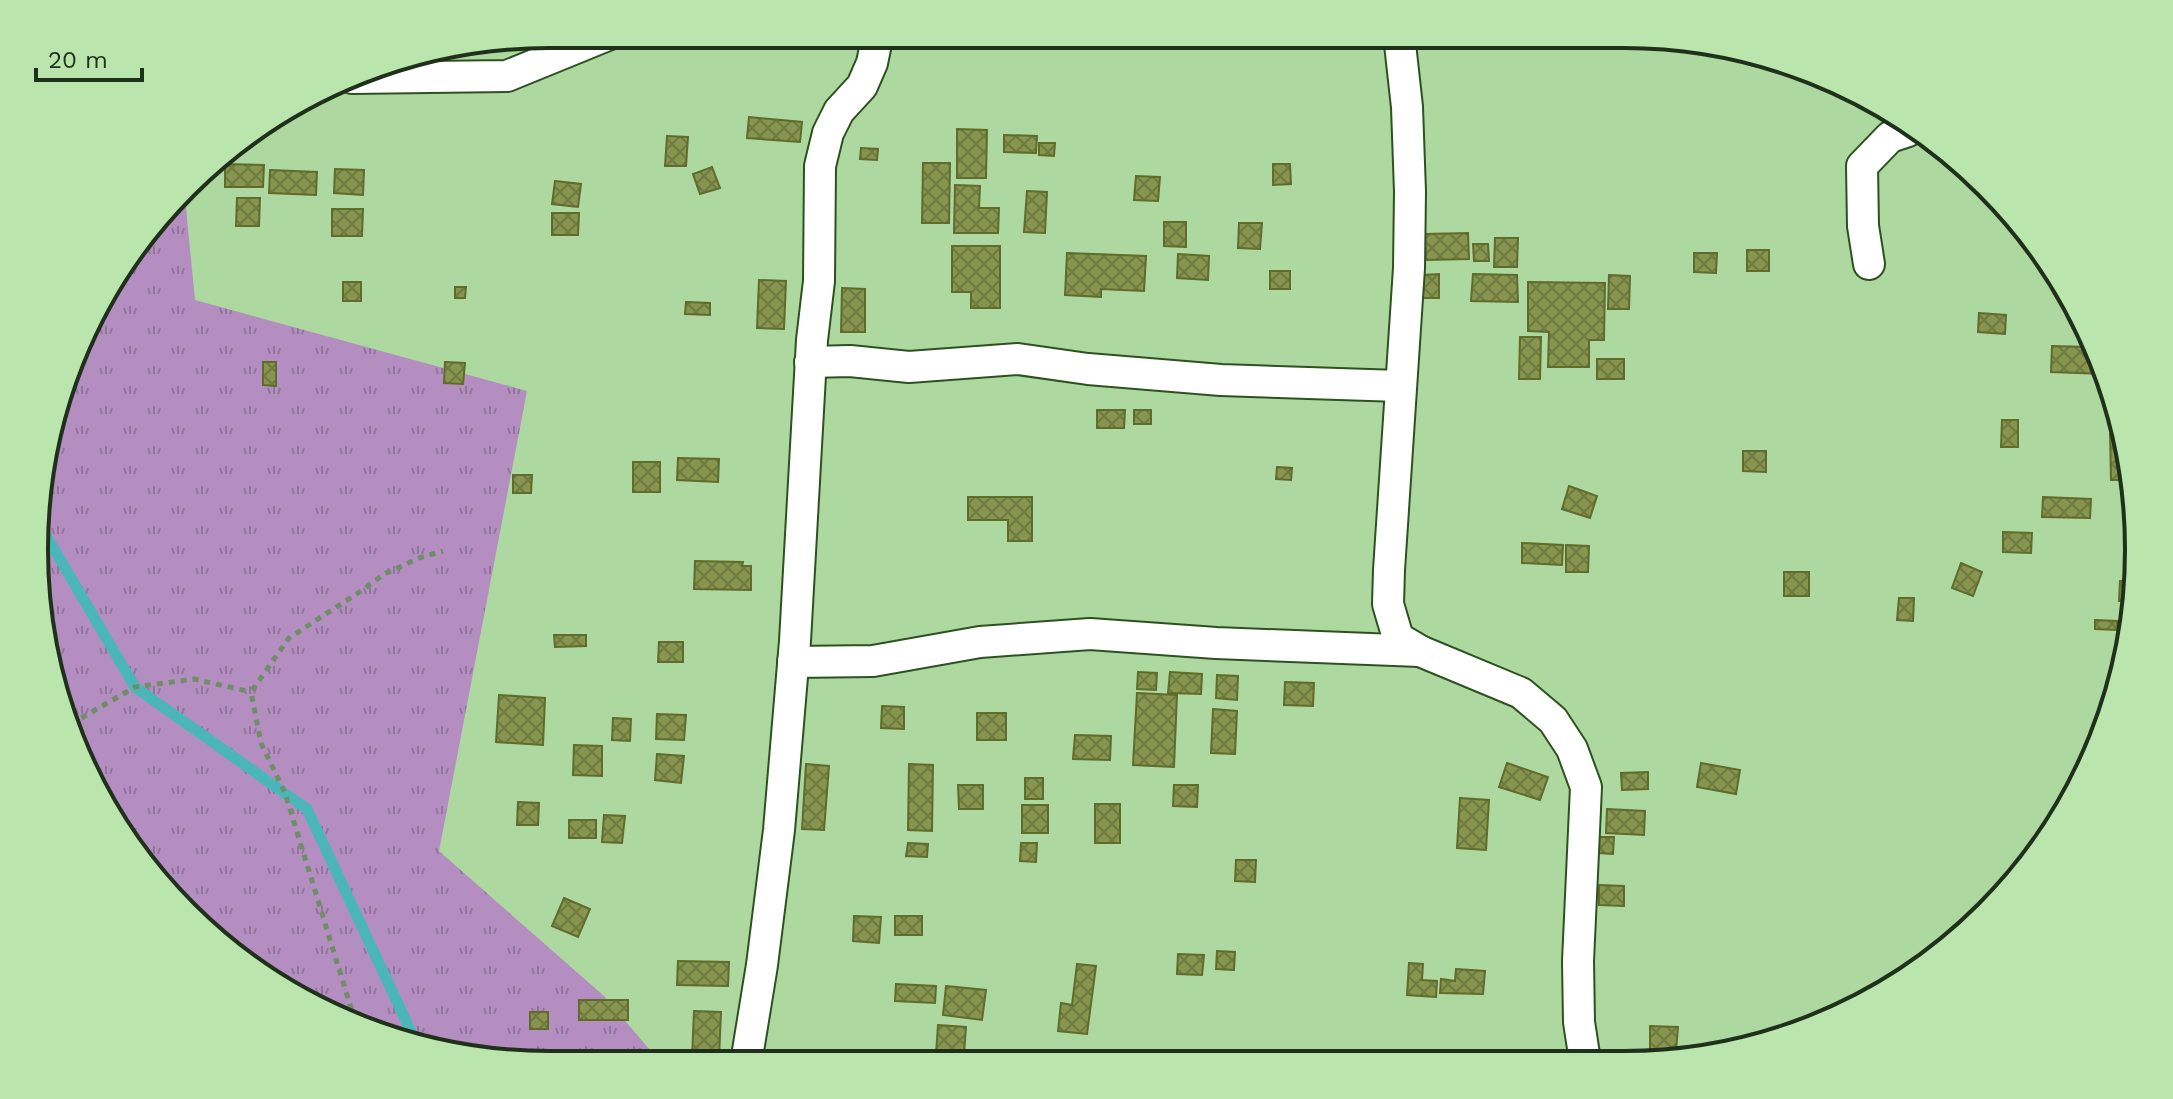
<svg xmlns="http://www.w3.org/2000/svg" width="2173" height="1099" viewBox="0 0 2173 1099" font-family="'Work Sans',sans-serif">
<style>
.grass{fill:url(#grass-tufts)}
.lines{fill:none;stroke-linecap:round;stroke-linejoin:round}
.stream{stroke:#4bb6ba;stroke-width:11}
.building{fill:url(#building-cross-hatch);stroke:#606b2c;stroke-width:2}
.minor-casing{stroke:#2d5220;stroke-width:34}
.path{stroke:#6e8e65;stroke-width:5;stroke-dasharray:6 6;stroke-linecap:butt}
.minor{stroke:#fff;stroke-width:30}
.rim{fill:none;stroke:#20311b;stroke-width:4}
</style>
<defs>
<pattern id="grass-tufts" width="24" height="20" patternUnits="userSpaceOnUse" patternTransform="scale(2)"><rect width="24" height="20" fill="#b48ec0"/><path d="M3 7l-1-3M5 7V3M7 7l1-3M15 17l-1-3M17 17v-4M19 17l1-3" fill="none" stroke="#92759b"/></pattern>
<pattern id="building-cross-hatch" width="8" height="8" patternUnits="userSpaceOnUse" patternTransform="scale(2)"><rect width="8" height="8" fill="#87954e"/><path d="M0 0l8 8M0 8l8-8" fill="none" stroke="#6e7a40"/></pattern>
</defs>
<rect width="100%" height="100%" fill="#add8a0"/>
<polygon class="grass" points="185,198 195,300 527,391 439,851 604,996 661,1063 516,1064 322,1012 185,914 87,777 38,616 44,448 103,291"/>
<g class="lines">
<polyline class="stream" points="41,527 135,687 307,809 413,1036"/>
</g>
<g class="building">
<polygon points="749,117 802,122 800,142 747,138"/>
<polygon points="957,129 987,130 986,178 957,178"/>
<polygon points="1004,135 1037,136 1036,153 1004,152"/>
<polygon points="667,136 688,137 686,166 665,166"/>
<polygon points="1039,143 1055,143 1054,156 1039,155"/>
<polygon points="861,148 878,149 877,160 860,159"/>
<polygon points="923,163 950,163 949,223 922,223"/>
<polygon points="225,164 264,165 263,187 225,187"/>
<polygon points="1273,164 1290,164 1291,184 1273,185"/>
<polygon points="712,167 720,188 700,194 693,174"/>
<polygon points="335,169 364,170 363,195 334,193"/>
<polygon points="270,170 317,172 316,195 269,193"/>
<polygon points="1136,176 1160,177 1158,201 1134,200"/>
<polygon points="555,181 581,184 578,207 552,204"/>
<polygon points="955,185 980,186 979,208 999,208 998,233 954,233"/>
<polygon points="1027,191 1047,192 1045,233 1024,232"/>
<polygon points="237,198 260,198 259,226 236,226"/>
<polygon points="332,209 363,209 362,236 332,236"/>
<polygon points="552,213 579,213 578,235 552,235"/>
<polygon points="1164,222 1186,222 1186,247 1164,246"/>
<polygon points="1239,223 1262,223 1260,249 1238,248"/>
<polygon points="1468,233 1469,259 1426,260 1425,234"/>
<polygon points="1495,238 1518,238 1517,267 1494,267"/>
<polygon points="1473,244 1488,244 1489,261 1474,261"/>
<polygon points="952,246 1000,246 1000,308 971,308 971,292 952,292"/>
<rect x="1747" y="250" width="22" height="21"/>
<polygon points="1067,253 1146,256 1144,291 1101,289 1101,297 1065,295"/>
<polygon points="1694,253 1717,253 1716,273 1694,272"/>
<polygon points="1178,254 1209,256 1208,280 1177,278"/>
<rect x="1270" y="271" width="20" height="18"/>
<polygon points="1439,274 1439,298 1422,298 1422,275"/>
<polygon points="1473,274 1517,275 1518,302 1471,301"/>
<polygon points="1609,275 1630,276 1629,309 1608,309"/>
<polygon points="759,280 786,281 784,329 757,328"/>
<rect x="343" y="282" width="18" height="19"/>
<polygon points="1528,282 1605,283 1604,340 1589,340 1589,367 1548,367 1549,332 1528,331"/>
<polygon points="455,287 466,287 465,298 455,298"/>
<polygon points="842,288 865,289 865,332 841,332"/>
<polygon points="686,302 710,303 710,315 685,314"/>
<polygon points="1979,313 2006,315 2005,334 1978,332"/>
<polygon points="1520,337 1541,337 1540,379 1519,379"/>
<polygon points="2052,346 2090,347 2103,368 2103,374 2051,372"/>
<rect x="1597" y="359" width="27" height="20"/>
<polygon points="263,362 276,362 276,386 263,385"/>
<polygon points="445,362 465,363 463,384 444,383"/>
<polygon points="1097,410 1125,410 1124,428 1097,428"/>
<rect x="1134" y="410" width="17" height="14"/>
<polygon points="2002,420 2018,420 2018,447 2001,447"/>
<polygon points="2110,434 2118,434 2124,480 2111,480"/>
<polygon points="1743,451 1766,451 1766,472 1743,471"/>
<polygon points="678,458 719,459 718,482 677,480"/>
<rect x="633" y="462" width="27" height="30"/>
<polygon points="1277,467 1292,468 1291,480 1276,479"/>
<polygon points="513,475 532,475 531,493 513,493"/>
<polygon points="1569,486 1597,496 1590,518 1562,509"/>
<polygon points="968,497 1032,497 1032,541 1008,541 1008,520 968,520"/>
<polygon points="2043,497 2091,499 2090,518 2042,517"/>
<polygon points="2003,532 2032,533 2031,553 2003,552"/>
<polygon points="1522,543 1563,545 1562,565 1522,563"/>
<polygon points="1566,545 1589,546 1588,572 1566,572"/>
<polygon points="695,561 743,562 742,566 751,566 751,590 694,589"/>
<polygon points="1961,563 1982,572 1973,596 1952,588"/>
<rect x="1784" y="572" width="25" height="24"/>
<polygon points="2120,581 2138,581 2133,601 2119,601"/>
<polygon points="1899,598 1914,598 1913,621 1897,620"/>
<polygon points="2095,620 2117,621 2117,630 2095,629"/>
<polygon points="554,635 586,635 586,646 555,647"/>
<polygon points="659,642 683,642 683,662 658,662"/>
<polygon points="1138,672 1157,673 1156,690 1137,689"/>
<polygon points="1170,672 1202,674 1201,694 1168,693"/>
<polygon points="1217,675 1238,676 1237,700 1216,698"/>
<polygon points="1285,682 1314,683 1313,706 1284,705"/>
<polygon points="1137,693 1177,695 1174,767 1133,765"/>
<polygon points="499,695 545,698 543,745 496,742"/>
<polygon points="882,706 904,707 904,729 881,728"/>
<polygon points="1213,709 1237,711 1235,754 1211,753"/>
<rect x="977" y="713" width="29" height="27"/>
<polygon points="657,714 686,715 684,740 656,739"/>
<polygon points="613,718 631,719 630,741 612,740"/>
<polygon points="1075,735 1111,736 1110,760 1073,759"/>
<polygon points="574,745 602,746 602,776 573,775"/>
<polygon points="657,754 684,756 681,783 655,780"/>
<polygon points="1507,763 1548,777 1540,800 1499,787"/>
<polygon points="1701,763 1740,770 1736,794 1697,787"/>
<polygon points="806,764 829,766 824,830 802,829"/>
<polygon points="909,764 933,765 932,831 908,830"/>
<polygon points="1648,772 1648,789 1622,790 1621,773"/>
<rect x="1025" y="778" width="18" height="21"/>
<polygon points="958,785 983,785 983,809 959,809"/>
<polygon points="1174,785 1198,785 1197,807 1173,806"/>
<polygon points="1460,798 1489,800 1486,850 1457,848"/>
<polygon points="518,802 539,803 538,825 517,825"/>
<rect x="1095" y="804" width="25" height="39"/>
<rect x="1022" y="805" width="26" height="28"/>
<polygon points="1607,809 1645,811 1644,835 1606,833"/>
<polygon points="604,815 625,816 622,843 602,842"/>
<rect x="569" y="820" width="27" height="18"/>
<polygon points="1599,837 1614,837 1613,854 1598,853"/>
<polygon points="908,843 928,844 927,857 906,856"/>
<polygon points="1021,843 1037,843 1036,862 1020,861"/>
<polygon points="1236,860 1256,860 1255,882 1235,881"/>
<polygon points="1599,885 1624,886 1624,906 1599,905"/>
<polygon points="564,898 590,909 578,937 552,926"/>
<polygon points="854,916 881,917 879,943 853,941"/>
<rect x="895" y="916" width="27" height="19"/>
<polygon points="1217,951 1235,952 1234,970 1216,969"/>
<polygon points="1178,954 1204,955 1202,975 1177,974"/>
<polygon points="678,961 729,962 728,986 677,985"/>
<polygon points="1409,963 1423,964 1422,980 1437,981 1436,997 1407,995"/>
<polygon points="1077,964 1096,966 1087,1034 1058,1031 1061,1003 1072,1005"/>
<polygon points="1456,969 1485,971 1483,994 1440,993 1441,979 1455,981"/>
<polygon points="896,984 936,986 935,1003 895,1001"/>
<polygon points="946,986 986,990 982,1020 943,1015"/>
<rect x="579" y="1000" width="49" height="20"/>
<polygon points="694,1011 721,1012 719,1059 692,1058"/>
<rect x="530" y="1012" width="18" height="17"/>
<polygon points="938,1025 966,1027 964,1055 936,1054"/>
<polygon points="1650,1026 1678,1027 1676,1051 1650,1049"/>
<polygon points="1158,1053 1184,1056 1184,1062 1157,1062"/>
</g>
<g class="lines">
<g class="minor-casing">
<g id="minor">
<polyline points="1399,35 1407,107 1410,192 1409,268 1389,570 1388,604 1398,638 1420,651 1521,693 1553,720 1572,749 1586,787 1578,961 1579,1022 1585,1061"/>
<polyline points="352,78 507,76 610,34"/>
<polyline points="1869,264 1863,226 1862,166 1890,137 1908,131"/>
<polyline points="810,362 850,361 909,367 1018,359 1088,369 1221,380 1400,386"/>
<polyline points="793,662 873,661 980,642 1090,634 1216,643 1420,651"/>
<polyline points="746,1063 762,965 779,830 795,641 812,340 819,281 820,166 828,133 839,111 862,86 872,63 878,34"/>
</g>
</g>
<g class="path">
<polyline points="71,724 135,687 194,679 251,692"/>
<polyline points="355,1021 285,793 261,743 251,692 289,638 361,591 384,574 419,558 443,551"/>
</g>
<use href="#minor" class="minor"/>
</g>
<path d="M0 0H2173V1099H0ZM549 48H1624A501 501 0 0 1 2125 549V550A501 501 0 0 1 1624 1051H549A501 501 0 0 1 48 550V549A501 501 0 0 1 549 48Z" fill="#bae5ac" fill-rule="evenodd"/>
<path class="rim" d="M549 48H1624A501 501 0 0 1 2125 549V550A501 501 0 0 1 1624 1051H549A501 501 0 0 1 48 550V549A501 501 0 0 1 549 48Z"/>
<path d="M36 68v12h106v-12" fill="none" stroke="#20311b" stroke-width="4"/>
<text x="48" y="68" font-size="24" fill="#20311b" stroke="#bae5ac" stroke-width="6" paint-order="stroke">20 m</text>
</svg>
